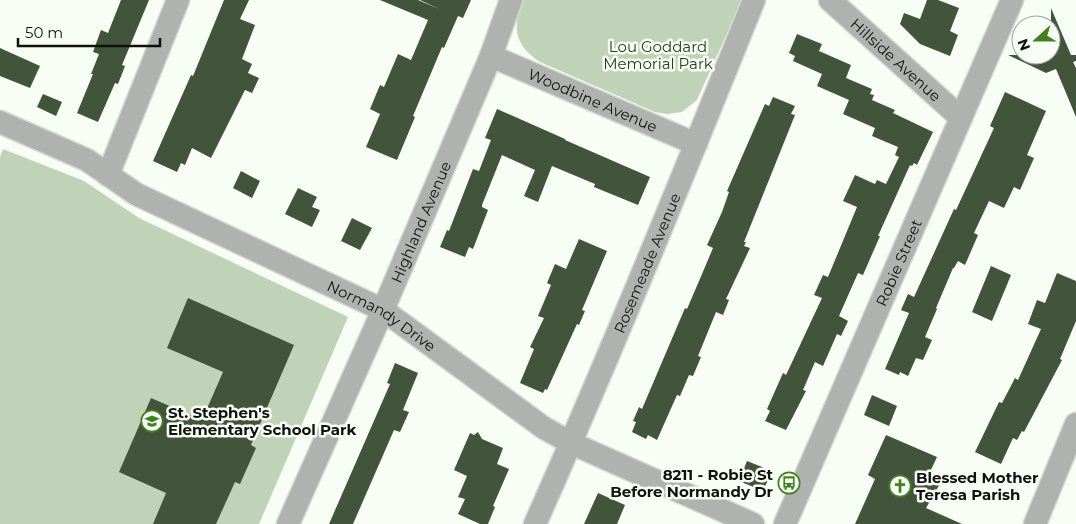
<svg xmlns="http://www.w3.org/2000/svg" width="1076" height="524" viewBox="0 0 1076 524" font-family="Montserrat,sans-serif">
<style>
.green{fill:#c0d3b9}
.building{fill:#43543c}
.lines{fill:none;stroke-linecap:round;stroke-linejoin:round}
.minor-casing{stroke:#d3d8d0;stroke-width:25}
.minor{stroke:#b0b2af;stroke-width:22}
.labels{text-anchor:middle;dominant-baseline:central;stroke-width:5;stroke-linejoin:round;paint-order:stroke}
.park-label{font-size:15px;fill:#244016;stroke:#f8fef5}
.street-label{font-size:15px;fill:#10120f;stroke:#f8fef5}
.poi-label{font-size:15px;font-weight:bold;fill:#10120f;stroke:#f8fef5;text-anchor:start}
</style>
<rect width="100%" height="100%" fill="#f8fef5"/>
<g class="green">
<path d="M 523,0 L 742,0 L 697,100 L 682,112 L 667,114 L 655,112 L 540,62 C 514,45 512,27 523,0 Z"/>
<polygon points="3,149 84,181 139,218 348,317 259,524 0,524 0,157"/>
</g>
<g class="building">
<polygon points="121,0 149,0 122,65 125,66 118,84 115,83 98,122 77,113 93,74 91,74 99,54 93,52 101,30 108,33"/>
<polygon points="224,0 249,0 240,19 255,25 242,59 252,64 248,73 259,78 252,93 245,90 211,158 192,148 185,165 181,163 177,172 153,161 191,75 193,76"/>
<polygon points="380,0 418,0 439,9 420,0 471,0 463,18 458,16 444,48 442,47 413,116 415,117 397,160 366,147 380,114 370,109 380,85 384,87 398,54 411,60 428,20"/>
<polygon points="927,0 938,0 959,8 950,31 958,35 950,56 920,44 900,24 904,13 920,19"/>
<polygon points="1051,8 1071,55 1076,55 1076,61 1073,62 1076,68 1076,117 1056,69 1046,73 1008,55 1051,55"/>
<polygon points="797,34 822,44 819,51 851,65 846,78 872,89 870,94 874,95 872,100 895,110 893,113 933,132 917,165 914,163 912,166 910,165 878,236 880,236 863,275 858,273 839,316 848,321 841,336 837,334 823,366 815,362 803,390 806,391 786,430 765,421 770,411 767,409 783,373 786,375 822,298 814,295 823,275 828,277 857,207 843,201 855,175 875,184 877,180 886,184 899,157 895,155 898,147 872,136 875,128 843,114 849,100 817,86 822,74 793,61 795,56 789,53"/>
<polygon points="0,48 40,66 30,88 0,76"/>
<polygon points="1005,92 1046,111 1027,155 1034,158 1020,190 1014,187 1004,208 989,201 974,233 978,235 965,265 958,261 954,268 953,268 936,308 937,309 925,337 932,340 923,360 916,358 908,376 900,372 899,375 885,369 909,313 901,310 908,294 914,297 954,209 956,210 994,128 990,126"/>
<polygon points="43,94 62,102 56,116 37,107"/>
<polygon points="773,97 795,106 791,114 795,115 744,242 746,242 744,246 750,248 726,299 729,300 723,315 716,312 698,356 701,357 693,376 689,375 680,396 677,395 657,440 648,435 646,439 632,432 636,422 633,421 639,407 642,409 685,308 687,309 702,274 713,248 707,245 722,212 729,192 727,191 765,104 769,106"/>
<polygon points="497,109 565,139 565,140 650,177 638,205 594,187 595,184 552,166 538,202 524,196 535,170 502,155 482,205 482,207 488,210 473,249 469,247 465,257 440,247 447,230 449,231 473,169 479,171 491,140 485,138"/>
<polygon points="241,171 260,181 252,198 233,188"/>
<polygon points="298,188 317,197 312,207 320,210 312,227 285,214"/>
<polygon points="352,218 372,228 360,250 341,241"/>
<polygon points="579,239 607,251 582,310 585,311 579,325 577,324 547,390 545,389 543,393 520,383 534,349 530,347 544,318 538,316 551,285 547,283 555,264 566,269"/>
<polygon points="991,266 1011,275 992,321 972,312"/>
<polygon points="1057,273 1076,281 1076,321 1060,359 1062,360 1024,432 1022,431 1017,440 1013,438 1001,464 975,452 999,402 1002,403 1015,378 1018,380 1041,329 1028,324 1037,300 1045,303"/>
<polygon points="188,298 294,345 251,445 256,448 240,484 235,482 216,524 153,524 166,493 119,472 151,398 202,420 223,372 167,348"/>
<polygon points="395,363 418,373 403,410 409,412 400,432 394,430 353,524 329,524 390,384 387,383"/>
<polygon points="872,395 897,406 889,426 864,415"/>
<polygon points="478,432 482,439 503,448 497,464 509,469 493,506 495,507 488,524 480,524 458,514 465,499 458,497 467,476 454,470 470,433 474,435"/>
<polygon points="886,435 937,457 929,474 941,482 926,508 962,524 855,524 875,479 868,475"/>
<polygon points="747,461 772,471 763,491 739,481"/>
<polygon points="598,493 625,505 617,524 584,524"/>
</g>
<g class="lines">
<g class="minor-casing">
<g id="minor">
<path id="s1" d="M 830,0 L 961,118"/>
<path id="s2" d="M 491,56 L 696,144"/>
<path id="s3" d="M 0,122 L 87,160 L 136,194 L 383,310 L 544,428 L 571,443 L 753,524"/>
<polyline points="108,175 178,0"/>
<path id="s4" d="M 288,524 L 383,310 L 491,56 L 511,0"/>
<path id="s5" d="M 535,524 C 612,351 683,176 754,0"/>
<path id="s6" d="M 785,524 L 1012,0"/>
<polyline points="1035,524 1076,424"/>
</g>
</g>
<use href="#minor" class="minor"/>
</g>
<defs>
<g id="school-ring" transform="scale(1.125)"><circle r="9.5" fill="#f8fef5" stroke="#42811f" stroke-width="1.5"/><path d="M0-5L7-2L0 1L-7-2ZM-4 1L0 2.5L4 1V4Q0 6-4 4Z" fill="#42811f"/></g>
<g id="bus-ring" transform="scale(1.125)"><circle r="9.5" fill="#f8fef5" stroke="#42811f" stroke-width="1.5"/><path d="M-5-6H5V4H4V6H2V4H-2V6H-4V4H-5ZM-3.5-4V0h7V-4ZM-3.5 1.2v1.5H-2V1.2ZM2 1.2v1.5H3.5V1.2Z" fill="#42811f"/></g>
<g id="church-ring" transform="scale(1.125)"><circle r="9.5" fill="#f8fef5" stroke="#42811f" stroke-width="1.5"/><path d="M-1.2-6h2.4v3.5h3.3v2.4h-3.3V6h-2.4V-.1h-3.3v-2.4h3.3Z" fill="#42811f"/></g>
</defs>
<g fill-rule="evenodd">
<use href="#school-ring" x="152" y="421"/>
<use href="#bus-ring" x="789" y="483"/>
<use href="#church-ring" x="900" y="486"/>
</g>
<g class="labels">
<g class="park-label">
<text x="658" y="46">Lou Goddard<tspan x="658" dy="17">Memorial Park</tspan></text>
</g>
<g class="street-label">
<text stroke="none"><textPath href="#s1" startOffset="89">Hillside Avenue</textPath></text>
<text stroke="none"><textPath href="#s2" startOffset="111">Woodbine Avenue</textPath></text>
<text stroke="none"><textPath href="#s4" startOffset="330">Highland Avenue</textPath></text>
<text stroke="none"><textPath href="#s6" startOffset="285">Robie Street</textPath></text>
<text stroke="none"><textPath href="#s5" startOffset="284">Rosemeade Avenue</textPath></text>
<text stroke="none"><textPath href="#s3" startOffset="429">Normandy Drive</textPath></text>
</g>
<g class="poi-label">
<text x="168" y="412">St. Stephen's<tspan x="168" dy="17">Elementary School Park</tspan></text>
<text x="773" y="474" text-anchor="end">8211 - Robie St<tspan x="773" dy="17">Before Normandy Dr</tspan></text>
<text x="916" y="477">Blessed Mother<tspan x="916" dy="17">Teresa Parish</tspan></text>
</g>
</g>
<g transform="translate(1036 40) rotate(249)"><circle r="24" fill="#f8fef5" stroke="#9ba099"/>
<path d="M0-4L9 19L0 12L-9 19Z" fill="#42811f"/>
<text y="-8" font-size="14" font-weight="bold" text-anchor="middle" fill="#10120f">N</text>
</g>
<path d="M18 38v8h142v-8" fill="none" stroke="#10120f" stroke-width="2.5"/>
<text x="25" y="38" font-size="15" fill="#10120f" stroke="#f8fef5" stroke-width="4" paint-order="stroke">50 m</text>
</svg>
